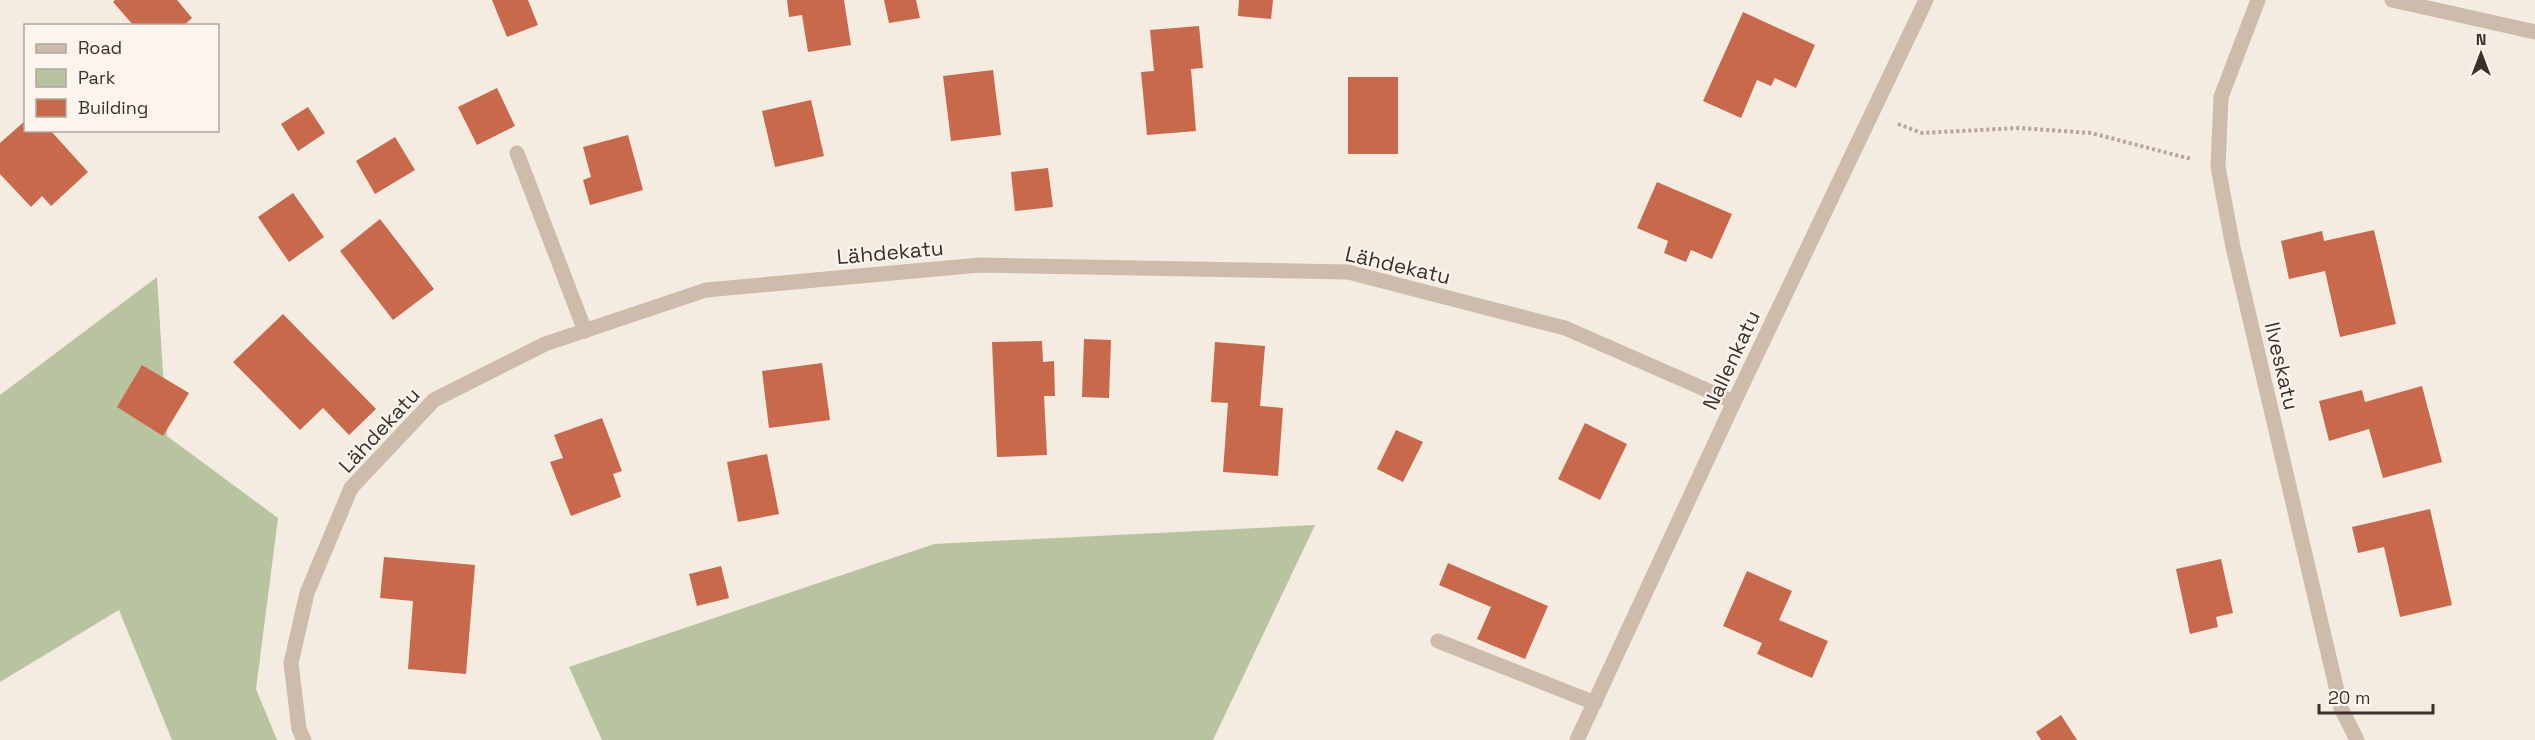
<svg xmlns="http://www.w3.org/2000/svg" width="2535" height="740" viewBox="0 0 2535 740" font-family="'Space Grotesk',sans-serif">
<style>
.green{fill:#b8c4a0}
.building{fill:#c8694b}
.lines{fill:none;stroke-linecap:round;stroke-linejoin:round}
.path{stroke:#b9a596;stroke-width:4;stroke-dasharray:3 3;stroke-linecap:butt}
.lane{stroke:#cdbbac;stroke-width:15}
.street{stroke:#cdbbac;stroke-width:15}
.labels{text-anchor:middle;dominant-baseline:central;stroke-width:4.5;stroke-linejoin:round;paint-order:stroke}
.street-label{font-size:21px;fill:#3b302b;stroke:#fbf5ee}
</style>
<rect width="100%" height="100%" fill="#f4ebe1"/>
<g class="green">
<polygon points="157,277 167,436 278,518 256,689 277,740 172,740 119,610 0,682 0,395"/>
<polygon points="1315,525 1213,740 602,740 569,667 934,544"/>
</g>
<g class="building">
<polygon points="115,0 177,0 192,18 183,26 134,26 113,2"/>
<polygon points="492,0 528,0 538,25 507,37"/>
<polygon points="787,0 844,0 851,45 808,52 802,15 789,17"/>
<polygon points="884,0 916,0 920,18 889,23"/>
<polygon points="1239,0 1273,0 1271,19 1238,16"/>
<polygon points="1743,12 1815,45 1796,88 1775,78 1771,86 1757,80 1741,118 1703,101"/>
<polygon points="1199,26 1203,68 1191,69 1196,131 1147,135 1141,72 1154,71 1150,30"/>
<polygon points="993,70 1001,135 951,141 943,76"/>
<rect x="1348" y="77" width="50" height="77"/>
<polygon points="497,88 515,126 477,145 458,107"/>
<polygon points="811,100 824,156 775,167 762,111"/>
<polygon points="308,107 325,133 298,151 281,124"/>
<polygon points="26,120 26,130 50,130 88,172 51,206 42,196 31,207 0,174 0,143"/>
<polygon points="628,135 643,190 590,205 583,180 591,177 583,147"/>
<polygon points="395,137 415,170 375,194 356,161"/>
<polygon points="1048,168 1053,207 1015,211 1011,172"/>
<polygon points="1657,182 1732,214 1712,259 1691,250 1686,262 1664,253 1668,241 1637,228"/>
<polygon points="293,193 324,237 289,262 258,217"/>
<polygon points="380,219 434,289 393,320 340,251"/>
<polygon points="2374,230 2396,324 2340,337 2325,271 2289,279 2281,241 2322,231 2324,241"/>
<polygon points="283,314 376,409 349,435 323,408 300,430 233,362"/>
<polygon points="1084,339 1111,340 1109,398 1082,397"/>
<polygon points="1042,341 1043,362 1054,361 1055,396 1044,396 1047,455 997,457 992,342"/>
<polygon points="1215,342 1265,346 1260,406 1283,408 1278,476 1223,472 1228,403 1211,402"/>
<polygon points="822,363 830,420 769,428 762,371"/>
<polygon points="142,365 189,393 163,436 117,407"/>
<polygon points="2422,386 2442,462 2383,478 2369,429 2329,441 2319,401 2362,390 2365,402"/>
<polygon points="602,418 622,471 613,474 621,497 571,516 550,462 563,458 554,435"/>
<polygon points="1585,423 1627,444 1600,500 1558,479"/>
<polygon points="1396,430 1423,442 1403,482 1377,469"/>
<polygon points="767,454 779,514 738,522 727,462"/>
<polygon points="2430,509 2452,605 2400,617 2384,547 2358,553 2352,527"/>
<polygon points="384,557 475,565 466,674 408,669 413,601 380,598"/>
<polygon points="2221,559 2233,613 2216,617 2218,627 2190,634 2176,569"/>
<polygon points="1448,563 1548,606 1525,659 1477,639 1491,607 1439,585"/>
<polygon points="721,566 729,598 697,606 689,574"/>
<polygon points="1747,571 1792,591 1779,620 1828,641 1812,678 1757,654 1762,643 1723,626"/>
<polygon points="2061,715 2077,740 2041,740 2036,732"/>
</g>
<g class="lines">
<polyline class="path" points="1898,124 1922,133 2019,128 2091,133 2191,159"/>
<g class="lane">
<polyline points="517,153 585,331"/>
<polyline points="1438,641 1595,703"/>
</g>
<g class="street">
<polyline points="2258,0 2221,97 2218,167 2233,247 2341,708 2357,740"/>
<polyline points="2392,0 2535,32"/>
<polyline points="304,740 299,729 291,663 307,593 351,488 434,400 545,344 706,290 980,265 1348,272 1565,328 1734,402"/>
<polyline points="1577,740 1734,402 1926,0"/>
</g>
</g>
<g class="labels">
<g class="street-label">
<text transform="translate(890 252) rotate(-5)">Lähdekatu</text>
<text transform="translate(1398 265) rotate(13)">Lähdekatu</text>
<text transform="translate(1731 360) rotate(-65)">Nallenkatu</text>
<text transform="translate(2282 366) rotate(77)">Ilveskatu</text>
<text transform="translate(379 430) rotate(-47)">Lähdekatu</text>
</g>
</g>
<rect x="24" y="24" width="195" height="108" fill="#fbf5ee" stroke="#aea6a0" stroke-width="1.5"/>
<rect x="36" y="44" width="30" height="9" fill="#cdbbac" stroke="#aea6a0" stroke-width="1.5"/>
<text x="78" y="54" font-size="18" fill="#3b302b">Road</text>
<rect x="36" y="69" width="30" height="18" fill="#b8c4a0" stroke="#aea6a0" stroke-width="1.5"/>
<text x="78" y="84" font-size="18" fill="#3b302b">Park</text>
<rect x="36" y="99" width="30" height="18" fill="#c8694b" stroke="#aea6a0" stroke-width="1.5"/>
<text x="78" y="114" font-size="18" fill="#3b302b">Building</text>
<g transform="translate(2481 54)" stroke="#fbf5ee" stroke-width="4.5" paint-order="stroke">
<path d="M0-4.5L10 22L0 15L-10 22Z" fill="#3b302b"/>
<text y="-9" font-size="16" font-weight="bold" text-anchor="middle" fill="#3b302b">N</text>
</g>
<path d="M2319 704v9h114v-9" fill="none" stroke="#3b302b" stroke-width="3"/>
<text x="2328" y="704" font-size="18" fill="#3b302b" stroke="#fbf5ee" stroke-width="4.5" paint-order="stroke">20 m</text>
</svg>
